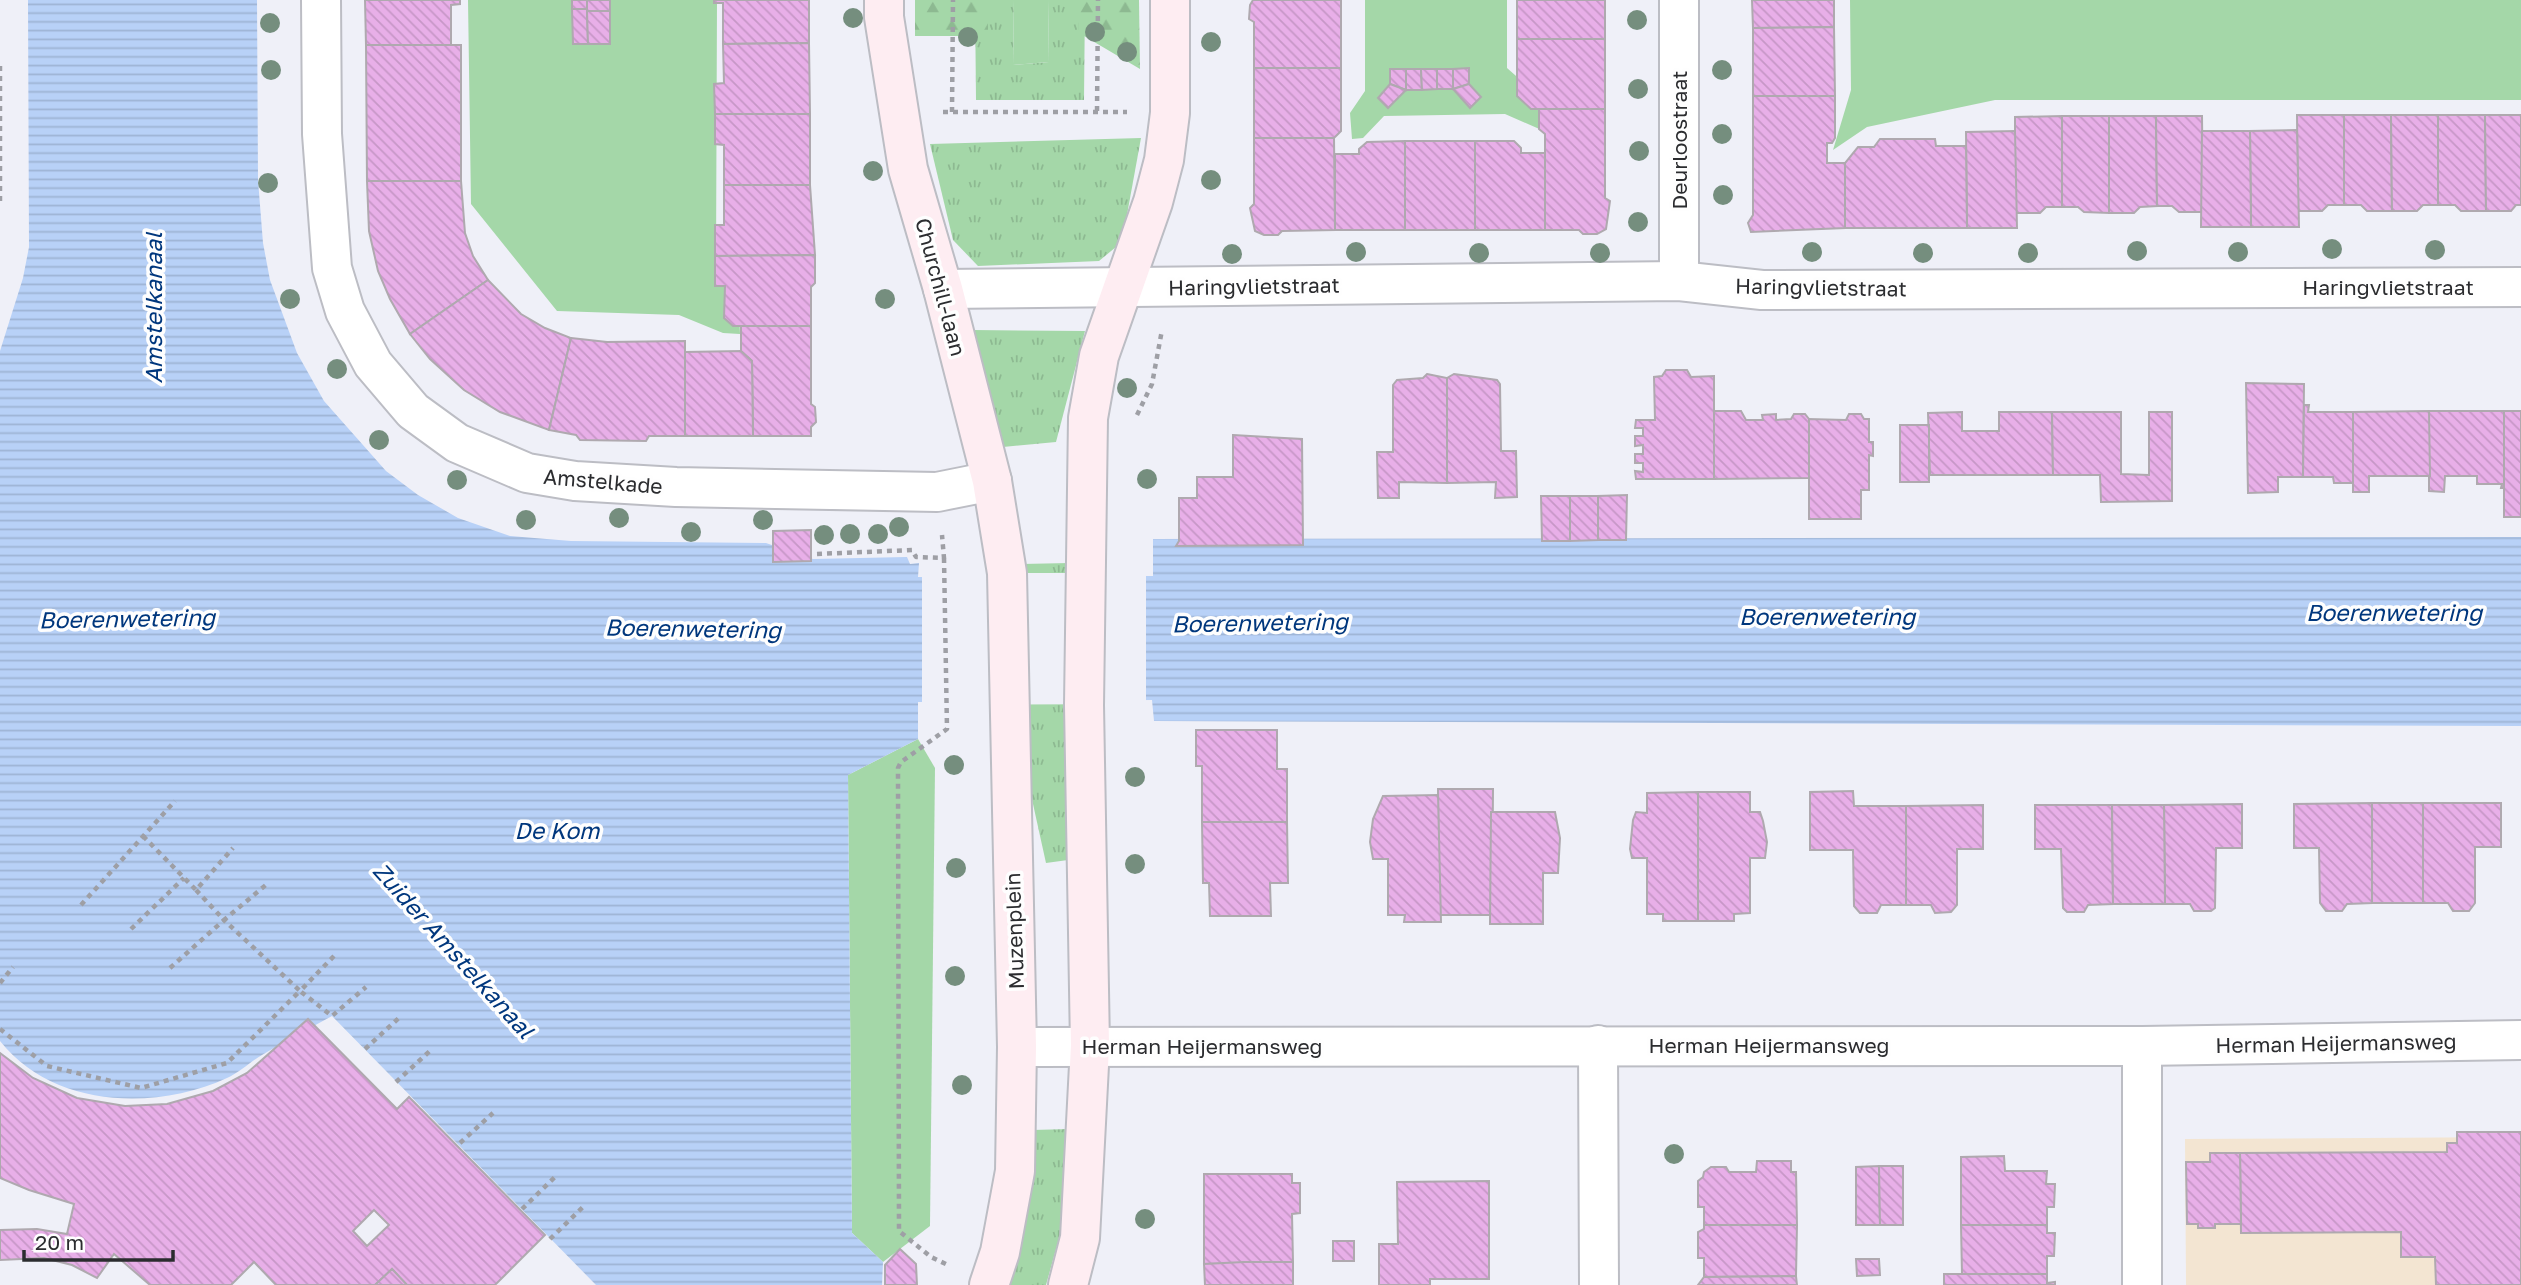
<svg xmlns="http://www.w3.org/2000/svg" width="2521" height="1285" viewBox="0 0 2521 1285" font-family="'Golos Text',sans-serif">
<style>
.education{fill:#f3e5d2}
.grass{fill:url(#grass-tufts)}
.forest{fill:url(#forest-firs)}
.garden{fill:#a4d7a8}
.water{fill:url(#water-rules)}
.pier{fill:#eff0f8}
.building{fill:url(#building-back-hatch);stroke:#afa9af;stroke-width:2;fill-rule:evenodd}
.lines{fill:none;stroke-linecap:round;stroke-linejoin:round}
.street-casing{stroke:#bcbdc4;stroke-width:42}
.secondary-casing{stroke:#bcbdc4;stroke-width:42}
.path{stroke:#9e9fa5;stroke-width:4.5;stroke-dasharray:5 5;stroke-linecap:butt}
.street{stroke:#fff;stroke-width:38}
.secondary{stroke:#feedf2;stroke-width:38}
.tree{fill:#758e7e}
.labels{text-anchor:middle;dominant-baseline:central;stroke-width:7;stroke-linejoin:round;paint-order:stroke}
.street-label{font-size:21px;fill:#2b2c2f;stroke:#fefefe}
.water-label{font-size:23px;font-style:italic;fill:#00377d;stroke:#fefefe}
</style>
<defs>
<pattern id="grass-tufts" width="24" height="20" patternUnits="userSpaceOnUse" patternTransform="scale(1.75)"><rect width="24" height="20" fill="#a4d7a8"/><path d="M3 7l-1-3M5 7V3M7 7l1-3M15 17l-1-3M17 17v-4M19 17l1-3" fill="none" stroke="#8db991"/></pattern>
<pattern id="forest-firs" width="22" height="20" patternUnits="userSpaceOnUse" patternTransform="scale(1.75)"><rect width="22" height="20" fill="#a4d7a8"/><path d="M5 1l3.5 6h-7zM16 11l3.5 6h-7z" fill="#8db991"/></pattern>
<pattern id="water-rules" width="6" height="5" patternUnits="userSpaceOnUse" patternTransform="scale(1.75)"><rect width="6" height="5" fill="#b8d1f7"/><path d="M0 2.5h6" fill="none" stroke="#9eb4d4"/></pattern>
<pattern id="building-back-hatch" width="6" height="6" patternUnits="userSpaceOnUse" patternTransform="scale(1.75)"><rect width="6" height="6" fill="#e8afe8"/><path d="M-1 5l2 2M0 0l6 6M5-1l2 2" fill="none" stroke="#c797c7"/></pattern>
</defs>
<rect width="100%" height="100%" fill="#eff0f8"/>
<polygon class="education" points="2521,1137 2521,1285 2186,1285 2185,1139"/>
<g class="grass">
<polygon points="975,0 1014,0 1013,65 1049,62 1048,0 1085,0 1084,100 976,100"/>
<polygon points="1141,138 1122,242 1099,261 978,266 953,240 930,144"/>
<polygon points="972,330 1085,331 1056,442 1003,447"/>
<polygon points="1070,563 1068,860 1046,863 1022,754 1021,564"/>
<polygon points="1070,1129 1060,1235 1046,1285 1004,1285 1032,1130"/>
</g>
<g class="forest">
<rect x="915" y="0" width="73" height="36"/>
<polygon points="1079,0 1139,0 1140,69 1079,33"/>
</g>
<g class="garden">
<polygon points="468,0 717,0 716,266 739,312 740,334 723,333 679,315 557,311 471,204"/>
<polygon points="1014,0 1048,0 1049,62 1013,65"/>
<polygon points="1365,0 1507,0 1507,68 1557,112 1553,135 1505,114 1384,116 1363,138 1352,139 1350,113 1365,91"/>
<polygon points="1850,0 2521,0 2521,100 1995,100 1867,127 1833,150 1851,90"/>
<polygon points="918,739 935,768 930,1226 883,1262 852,1233 848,775"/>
</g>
<path class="water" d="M 28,0 L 257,0 L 258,180 L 263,243 L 270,280 L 297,353 L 324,401 L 386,471 L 418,495 L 458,518 L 510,536 L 571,541 L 766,543 L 813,559 L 907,557 L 910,564 L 919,563 L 918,577 L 1153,576 L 1153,539 L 2521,537 L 2521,726 L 1154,721 L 1152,700 L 918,702 L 918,739 L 848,775 L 852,1233 L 883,1262 L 882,1285 L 596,1285 L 332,1016 C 309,1029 285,1041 262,1055 C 250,1062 239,1073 227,1078 C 155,1111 53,1108 0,1041 L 0,351 L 23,278 L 29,247 Z"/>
<polygon class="pier" points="922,573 1146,573 1146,704 922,705"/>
<g class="building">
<polygon points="365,0 460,0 460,4 451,5 451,45 366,45"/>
<rect x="572" y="0" width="15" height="9"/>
<rect x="587" y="0" width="23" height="11"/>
<polygon points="714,0 809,0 809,43 723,44 723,3 714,3"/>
<polygon points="1253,0 1341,0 1341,68 1254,68 1254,22 1249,19 1250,5"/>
<rect x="1517" y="0" width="88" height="39"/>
<polygon points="1752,0 1834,0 1834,27 1753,28"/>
<polygon points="572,9 587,9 588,44 573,44"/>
<polygon points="587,11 610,11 610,44 588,44"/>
<polygon points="1834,27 1835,96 1753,96 1753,28"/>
<polygon points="1517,39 1605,39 1605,109 1531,109 1517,96"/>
<polygon points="809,43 810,114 715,114 714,84 724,83 723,44"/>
<polygon points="366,45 461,45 461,181 367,181"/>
<polygon points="1254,68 1341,68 1341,131 1334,138 1254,138"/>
<polygon points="1469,68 1469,84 1453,89 1453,69"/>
<polygon points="1390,69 1406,69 1406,90 1390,84"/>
<polygon points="1406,69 1421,69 1422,90 1406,90"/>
<polygon points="1421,69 1437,69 1437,89 1422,90"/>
<rect x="1437" y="69" width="16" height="20"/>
<polygon points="1390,84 1406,90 1388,108 1378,98"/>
<polygon points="1469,84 1481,97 1470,108 1453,89"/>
<polygon points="1753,96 1835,96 1835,138 1832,143 1827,143 1827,163 1845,163 1845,228 1751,232 1748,223 1753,215"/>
<polygon points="1539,109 1605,109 1605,198 1610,201 1606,229 1597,234 1583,234 1579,230 1545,230 1545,134 1539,129"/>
<polygon points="715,114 810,114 810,185 724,185 724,145 715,144"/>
<polygon points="2297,115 2344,115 2344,205 2328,205 2322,211 2298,211"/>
<polygon points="2344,115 2391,115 2392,211 2367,211 2361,205 2344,205"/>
<polygon points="2391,115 2438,115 2438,205 2423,205 2417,211 2392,211"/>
<polygon points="2438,115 2485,115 2486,211 2461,211 2455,205 2438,205"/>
<polygon points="2485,115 2521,115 2521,205 2516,205 2511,211 2486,211"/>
<polygon points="2062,116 2109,116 2109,213 2084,212 2078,207 2062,207"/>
<polygon points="2062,116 2062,207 2046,207 2040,213 2015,213 2015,117"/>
<polygon points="2109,116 2156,116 2157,206 2140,207 2134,213 2109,213"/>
<polygon points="2156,116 2202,116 2203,212 2179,212 2172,206 2157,206"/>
<polygon points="2297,130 2299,227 2251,227 2250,131"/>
<polygon points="2015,131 2017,228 1967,228 1966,132"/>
<polygon points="2202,131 2250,131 2251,227 2201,227"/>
<polygon points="1254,138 1334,138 1335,230 1282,231 1278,235 1264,235 1255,231 1250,208 1254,204"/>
<polygon points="1880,139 1935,139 1936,146 1966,146 1967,228 1845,228 1845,163 1858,147 1874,147"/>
<rect x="1405" y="141" width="70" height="89"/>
<polygon points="1405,141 1405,230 1335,230 1335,154 1359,154 1359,149 1367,142"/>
<polygon points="1475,141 1514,141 1521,148 1521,153 1545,153 1545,230 1475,230"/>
<polygon points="367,181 461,181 465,233 473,256 488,280 410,334 390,299 378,271 369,231"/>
<polygon points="724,185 810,185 815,255 715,256 715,225 724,225"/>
<polygon points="815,255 815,283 811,287 811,326 733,326 724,318 725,286 715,286 715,256"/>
<polygon points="488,280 521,314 545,328 571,338 549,430 500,412 464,390 430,359 410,334"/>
<polygon points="741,326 811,326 811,404 815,407 816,422 811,427 811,436 753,436 752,361 741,351"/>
<polygon points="571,338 607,342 685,341 685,436 649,436 646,441 580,440 576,435 549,430"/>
<polygon points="741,351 752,361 753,436 685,436 685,352"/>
<polygon points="1666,370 1687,370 1691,377 1714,376 1714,479 1636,479 1635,471 1643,472 1643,463 1635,463 1635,454 1643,454 1643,445 1635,446 1635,436 1643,436 1643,428 1635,428 1636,420 1655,420 1654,377 1662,376"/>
<polygon points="1427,374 1447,378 1447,483 1399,482 1399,498 1378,498 1377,452 1393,452 1393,385 1397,380 1423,378"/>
<polygon points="1454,374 1497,380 1500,384 1501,451 1516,451 1517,497 1495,498 1496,482 1447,483 1447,378"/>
<polygon points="2246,383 2304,384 2303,477 2278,477 2278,492 2248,493"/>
<polygon points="2304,405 2309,405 2308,412 2353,412 2354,483 2334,483 2333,477 2303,477"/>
<polygon points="1714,411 1741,411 1746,420 1763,420 1762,415 1776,414 1776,420 1791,419 1794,414 1805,414 1809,419 1809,478 1714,479"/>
<polygon points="2429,411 2504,411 2504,488 2501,488 2502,484 2477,484 2477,476 2445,476 2444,492 2429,491"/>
<polygon points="2429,411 2430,476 2369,476 2369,492 2353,492 2353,412"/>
<rect x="2504" y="411" width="17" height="106"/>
<polygon points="1962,412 1962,431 1999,431 1999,412 2052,412 2053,475 1930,475 1928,413"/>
<polygon points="2052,412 2121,412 2121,474 2149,475 2149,412 2172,412 2172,501 2101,502 2100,475 2053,475"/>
<polygon points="1849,414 1861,414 1864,419 1869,419 1869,442 1873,442 1873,456 1869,455 1869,490 1861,490 1861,519 1809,519 1809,419 1846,420"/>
<rect x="1900" y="425" width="29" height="57"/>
<polygon points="1233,435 1302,439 1303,545 1176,546 1179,541 1179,498 1197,498 1197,477 1233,477"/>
<polygon points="1627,495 1626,540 1598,540 1598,496"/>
<polygon points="1541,496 1570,496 1570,541 1542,541"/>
<polygon points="1570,496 1598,496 1598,540 1570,541"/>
<polygon points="811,530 811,561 773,562 773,531"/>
<polygon points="1196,730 1277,730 1277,769 1287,769 1287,822 1202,822 1202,766 1196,766"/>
<polygon points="1438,789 1493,789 1492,915 1439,915"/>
<polygon points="1853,791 1854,806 1906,806 1906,905 1881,905 1877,913 1860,913 1854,906 1853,850 1810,850 1810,792"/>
<polygon points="1698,792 1750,792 1750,812 1760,812 1763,821 1767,842 1765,858 1750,858 1750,913 1734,914 1734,921 1698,921"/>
<polygon points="1698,792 1698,921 1663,921 1663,914 1647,914 1647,858 1632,858 1630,849 1633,820 1636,812 1647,813 1647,793"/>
<polygon points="1438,795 1441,922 1404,922 1405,915 1388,915 1388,859 1373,859 1370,842 1373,819 1383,796"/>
<polygon points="2372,803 2372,903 2347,904 2342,911 2326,911 2320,903 2319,848 2294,848 2294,804"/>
<rect x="2372" y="803" width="51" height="100"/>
<polygon points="2423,803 2501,803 2501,847 2475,847 2475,903 2469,911 2453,911 2448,903 2423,903"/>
<polygon points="2242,804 2242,848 2216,848 2215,908 2211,911 2194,911 2190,904 2165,904 2164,805"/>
<polygon points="1983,805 1983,849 1957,849 1957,905 1951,912 1935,913 1931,905 1906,905 1906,806"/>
<polygon points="2035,805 2112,805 2113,904 2088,905 2084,912 2067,912 2063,908 2061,849 2035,849"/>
<polygon points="2112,805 2164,805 2165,904 2113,904"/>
<polygon points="1491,812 1555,812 1560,838 1558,873 1543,873 1543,924 1490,924"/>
<polygon points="1202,822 1287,822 1288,883 1270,883 1271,916 1210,916 1209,883 1203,883"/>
<path d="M 308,1019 L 397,1109 L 409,1097 L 545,1235 L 495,1285 L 407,1285 L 392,1269 L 375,1285 L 276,1285 L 254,1262 L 231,1285 L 150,1285 L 114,1254 L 97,1278 L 72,1265 L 44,1258 L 0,1260 L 0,1230 L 37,1229 L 67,1234 L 74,1204 L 29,1190 L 0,1178 L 0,1053 L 33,1078 L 77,1098 L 125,1106 L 167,1104 L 213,1091 L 247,1073 ZM 374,1210 L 389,1225 L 367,1246 L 353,1231 Z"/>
<polygon points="2457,1132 2521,1132 2521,1285 2436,1285 2435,1257 2401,1257 2401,1232 2241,1233 2240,1153 2447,1152 2447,1143 2457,1143"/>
<polygon points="2210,1153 2240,1153 2241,1224 2215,1224 2215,1228 2198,1228 2198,1224 2187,1224 2186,1162 2210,1162"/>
<polygon points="2004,1156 2005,1171 2047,1171 2046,1184 2055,1184 2054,1207 2047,1207 2047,1225 1961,1225 1961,1157"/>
<polygon points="1757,1161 1791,1161 1791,1172 1796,1172 1797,1225 1704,1225 1704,1207 1698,1207 1698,1181 1703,1177 1704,1172 1711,1167 1726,1167 1729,1172 1756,1172"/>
<polygon points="1879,1166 1880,1225 1856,1225 1856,1167"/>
<polygon points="1879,1166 1903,1166 1903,1225 1880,1225"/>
<polygon points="1204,1174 1292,1174 1292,1183 1300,1183 1300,1213 1292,1214 1293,1262 1204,1264"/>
<polygon points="1489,1181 1489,1279 1430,1279 1430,1285 1379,1285 1379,1244 1398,1244 1397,1182"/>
<polygon points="1704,1225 1797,1225 1796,1276 1704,1277 1704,1258 1698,1258 1698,1232 1704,1229"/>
<polygon points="1961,1225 2047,1225 2047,1233 2055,1233 2054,1256 2047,1256 2047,1274 1962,1274"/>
<rect x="1333" y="1241" width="21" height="20"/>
<polygon points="900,1249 916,1264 917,1285 885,1285 885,1265"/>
<polygon points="1856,1259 1879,1259 1880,1275 1857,1276"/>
<polygon points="1244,1262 1293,1262 1293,1285 1205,1285 1204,1264"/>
<polygon points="392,1269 407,1285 375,1285"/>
<polygon points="1944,1274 2047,1274 2047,1283 2055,1282 2055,1285 1944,1285"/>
<polygon points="1796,1276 1797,1285 1698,1285 1704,1277"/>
</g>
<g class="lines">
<g class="street-casing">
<g id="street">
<polyline points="321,0 322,134 332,268 345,311 373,364 413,411 457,443 527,473 575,481 676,487 937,492 992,481"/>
<polyline points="1679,281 1679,0"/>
<polyline points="943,289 1679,281 1762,290 2521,287"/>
<polyline points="1598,1045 1599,1285"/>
<polyline points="2142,1046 2142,1285"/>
<polyline points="1017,1047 2142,1046 2521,1040"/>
</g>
</g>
<g class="secondary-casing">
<g id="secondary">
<polyline points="884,0 884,17 908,169 943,289 992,481 1007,573 1017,1047 1015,1171 1000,1252 989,1285"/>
<polyline points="1068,1285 1080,1238 1090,1046 1084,705 1088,418 1099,356 1153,202 1164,160 1170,113 1170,0"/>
</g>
</g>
<g class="path">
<polyline points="0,66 0,201"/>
<polyline points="1097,111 1098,0"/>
<polyline points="943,112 1127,112"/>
<polyline points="952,112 953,0"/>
<polyline points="1137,415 1152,384 1162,330"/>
<polyline points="817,554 912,550 916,557 944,558 942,535"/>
<polyline points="944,558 947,729 901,762 898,768 899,1231 931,1257 948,1265"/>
<polyline points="143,836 196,890 233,848"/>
<polyline points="196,890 224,920 267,884"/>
<polyline points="81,905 175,801"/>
<polyline points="131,929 184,878"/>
<polyline points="170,968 224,920 300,991 334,956"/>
<polyline points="0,983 13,967"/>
<polyline points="0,1029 47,1066 141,1088 227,1063 300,991 332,1016 366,987"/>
<polyline points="365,1049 401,1016"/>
<polyline points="396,1082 432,1049"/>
<polyline points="460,1143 493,1113"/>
<polyline points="522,1209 556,1176"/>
<polyline points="550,1239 583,1207"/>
</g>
<use href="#street" class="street"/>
<use href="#secondary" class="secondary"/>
</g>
<g class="tree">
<circle cx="853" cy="18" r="10"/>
<circle cx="1637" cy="20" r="10"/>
<circle cx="270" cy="23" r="10"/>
<circle cx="1095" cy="32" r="10"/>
<circle cx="968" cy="37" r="10"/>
<circle cx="1211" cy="42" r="10"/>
<circle cx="1127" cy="52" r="10"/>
<circle cx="271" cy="70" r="10"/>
<circle cx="1722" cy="70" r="10"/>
<circle cx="1638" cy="89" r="10"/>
<circle cx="1722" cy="134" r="10"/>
<circle cx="1639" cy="151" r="10"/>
<circle cx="873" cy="171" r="10"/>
<circle cx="1211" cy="180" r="10"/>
<circle cx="268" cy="183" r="10"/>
<circle cx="1723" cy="195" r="10"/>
<circle cx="1638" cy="222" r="10"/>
<circle cx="2332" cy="249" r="10"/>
<circle cx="2435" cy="250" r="10"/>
<circle cx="2137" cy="251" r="10"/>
<circle cx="1356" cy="252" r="10"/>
<circle cx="1812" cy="252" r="10"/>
<circle cx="2238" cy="252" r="10"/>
<circle cx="1479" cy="253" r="10"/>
<circle cx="1600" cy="253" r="10"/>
<circle cx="1923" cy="253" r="10"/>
<circle cx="2028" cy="253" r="10"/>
<circle cx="1232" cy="254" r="10"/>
<circle cx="290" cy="299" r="10"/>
<circle cx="885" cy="299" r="10"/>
<circle cx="337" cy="369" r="10"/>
<circle cx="1127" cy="388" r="10"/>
<circle cx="379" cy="440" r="10"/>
<circle cx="1147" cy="479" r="10"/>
<circle cx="457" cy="480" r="10"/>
<circle cx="619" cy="518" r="10"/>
<circle cx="526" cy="520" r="10"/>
<circle cx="763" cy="520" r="10"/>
<circle cx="899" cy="527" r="10"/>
<circle cx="691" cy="532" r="10"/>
<circle cx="850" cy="534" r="10"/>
<circle cx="878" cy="534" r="10"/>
<circle cx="824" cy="535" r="10"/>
<circle cx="954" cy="765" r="10"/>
<circle cx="1135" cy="777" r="10"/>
<circle cx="1135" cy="864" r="10"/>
<circle cx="956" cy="868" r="10"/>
<circle cx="955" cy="976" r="10"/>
<circle cx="962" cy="1085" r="10"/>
<circle cx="1674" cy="1154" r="10"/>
<circle cx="1145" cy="1219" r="10"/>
</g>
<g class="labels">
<g class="street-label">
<text transform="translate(1679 140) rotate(-90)">Deurloostraat</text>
<text transform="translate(1254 286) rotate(-1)">Haringvlietstraat</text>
<text transform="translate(941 287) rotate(75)">Churchill-laan</text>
<text transform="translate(1821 287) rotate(1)">Haringvlietstraat</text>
<text x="2388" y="287">Haringvlietstraat</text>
<text transform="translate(603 481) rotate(5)">Amstelkade</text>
<text transform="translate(1014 931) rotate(-92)">Muzenplein</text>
<text transform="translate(2336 1043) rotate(-1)">Herman Heijermansweg</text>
<text x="1769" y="1045">Herman Heijermansweg</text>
<text x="1202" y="1046">Herman Heijermansweg</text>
</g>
<g class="water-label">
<text transform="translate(153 308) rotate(-90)">Amstelkanaal</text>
<text x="2394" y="612">Boerenwetering</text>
<text x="1827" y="616">Boerenwetering</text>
<text transform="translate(127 618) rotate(-1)">Boerenwetering</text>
<text transform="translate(1260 622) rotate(-1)">Boerenwetering</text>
<text transform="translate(693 628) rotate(1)">Boerenwetering</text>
<text x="557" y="830">De Kom</text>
<text transform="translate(454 950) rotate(48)">Zuider Amstelkanaal</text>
</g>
</g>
<path d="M24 1250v10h149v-10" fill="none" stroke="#2b2c2f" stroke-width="3.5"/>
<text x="35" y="1250" font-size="21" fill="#2b2c2f" stroke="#fefefe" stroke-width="5" paint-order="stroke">20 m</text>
</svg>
